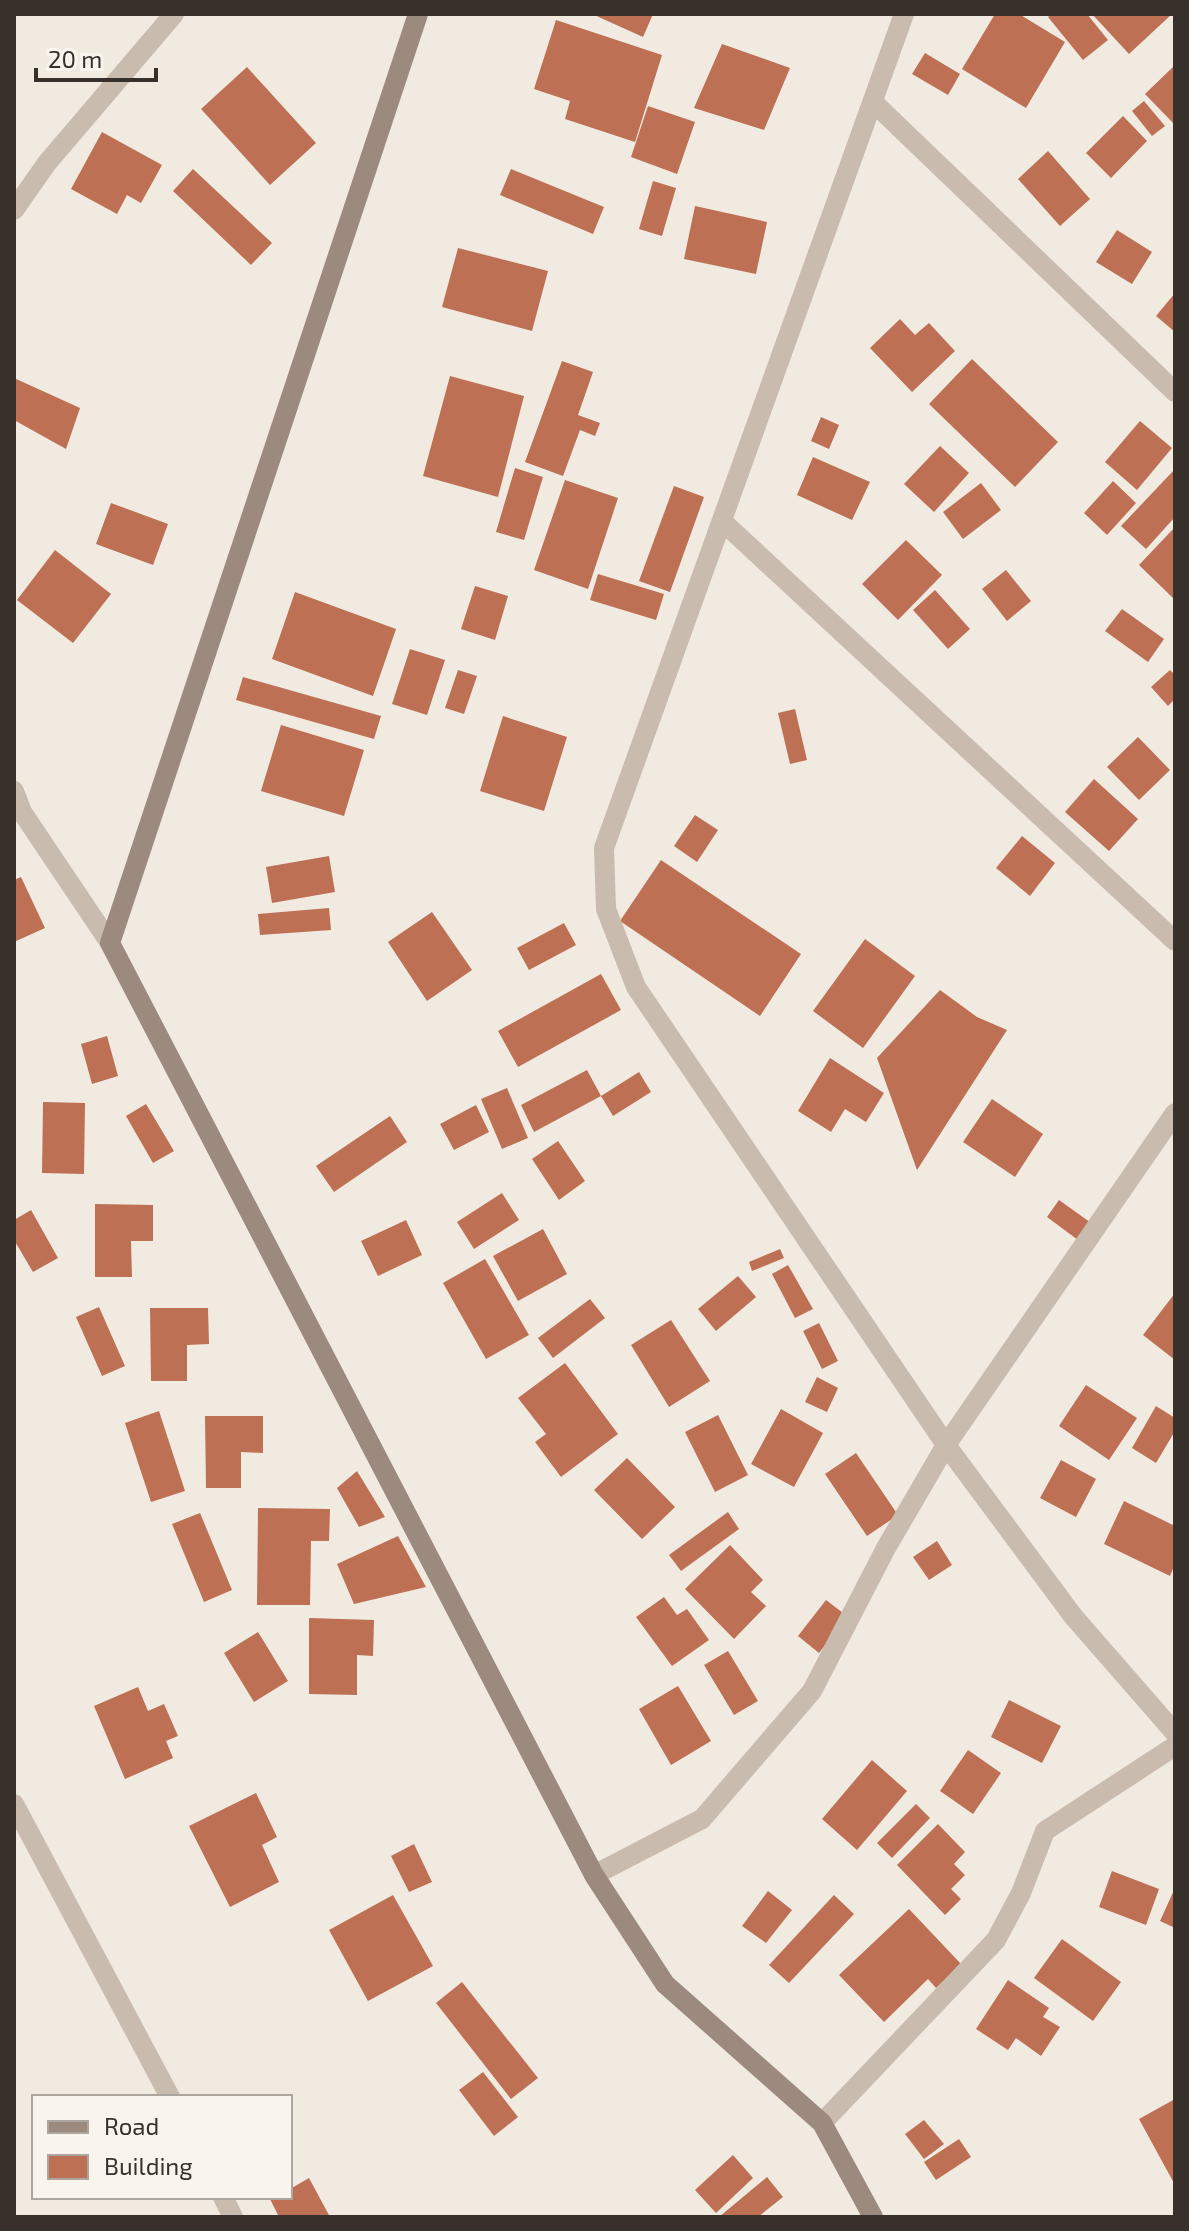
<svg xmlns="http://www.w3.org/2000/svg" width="1189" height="2231" viewBox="0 0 1189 2231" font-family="'Exo 2',sans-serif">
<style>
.building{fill:#bd7053}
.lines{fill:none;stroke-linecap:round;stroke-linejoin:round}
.street{stroke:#c9bbad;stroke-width:20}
.secondary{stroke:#9d8a7e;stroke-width:20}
</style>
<rect width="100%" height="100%" fill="#f1eae1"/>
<g class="building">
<polygon points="592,14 653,14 643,37"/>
<polygon points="995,14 1019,14 1065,42 1026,108 962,69"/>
<polygon points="1052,14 1087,14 1108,40 1083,60 1048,17"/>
<polygon points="1092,14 1172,14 1129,54"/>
<polygon points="556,20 662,55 635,142 565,119 570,101 534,89"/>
<polygon points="722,44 790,68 764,130 694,108"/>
<polygon points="925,53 960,74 948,95 912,74"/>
<polygon points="1175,65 1175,125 1145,94"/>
<polygon points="247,67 316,143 270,185 201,109"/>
<polygon points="1144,101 1165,126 1152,136 1132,111"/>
<polygon points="648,106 695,122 677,174 631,157"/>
<polygon points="1123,116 1147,141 1111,178 1086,153"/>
<polygon points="102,132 162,165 141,203 127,195 117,214 71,189"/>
<polygon points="1048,151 1090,199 1060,226 1018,179"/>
<polygon points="193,169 272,243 251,265 173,191"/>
<polygon points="511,169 604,207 593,234 500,195"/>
<polygon points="653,181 676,188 662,236 639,229"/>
<polygon points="695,206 767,222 756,274 684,259"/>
<polygon points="1117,230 1152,252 1132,284 1096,262"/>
<polygon points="458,248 548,271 532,331 442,307"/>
<polygon points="1175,293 1175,332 1156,316"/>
<polygon points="900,319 915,335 929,323 955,351 912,392 870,348"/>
<polygon points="972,359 1058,442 1015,487 929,404"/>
<polygon points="562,361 593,372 578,415 600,423 595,436 580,430 563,476 525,462"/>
<polygon points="450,376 524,396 498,497 423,476"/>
<polygon points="14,378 80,408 66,449 14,420"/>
<polygon points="821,417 839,425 829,449 811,441"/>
<polygon points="1140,421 1172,448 1137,490 1105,462"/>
<polygon points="940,446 969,473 934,512 904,484"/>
<polygon points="813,457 870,482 852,520 797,495"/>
<polygon points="515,468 543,477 524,540 496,532"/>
<polygon points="1175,469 1175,517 1146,549 1121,526"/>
<polygon points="565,480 618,498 588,589 534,570"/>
<polygon points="1113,481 1136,503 1107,535 1084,513"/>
<polygon points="981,483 1001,510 963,539 943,512"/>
<polygon points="674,486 704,497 670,592 639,581"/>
<polygon points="111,503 168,524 153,565 96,544"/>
<polygon points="1175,527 1175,600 1139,565"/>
<polygon points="906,540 942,575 898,620 862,584"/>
<polygon points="55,550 111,594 73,643 17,600"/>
<polygon points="1006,570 1031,601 1007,621 982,589"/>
<polygon points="598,574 664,594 656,620 590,600"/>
<polygon points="475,586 508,596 495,640 461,629"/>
<polygon points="935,590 970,629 948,649 913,610"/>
<polygon points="295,592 396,629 373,696 272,659"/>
<polygon points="1122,609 1164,639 1148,662 1105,631"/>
<polygon points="410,649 445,660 427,715 392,704"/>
<polygon points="458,670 477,676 464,714 445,708"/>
<polygon points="1170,670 1175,675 1175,699 1168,706 1151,687"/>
<polygon points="243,677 381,716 374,739 236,700"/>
<polygon points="795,709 807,760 790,764 778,713"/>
<polygon points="503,716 567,737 544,811 480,791"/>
<polygon points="281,725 364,750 344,816 261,791"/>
<polygon points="1138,737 1170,770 1139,800 1107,767"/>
<polygon points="1094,779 1138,819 1109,851 1065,812"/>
<polygon points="695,815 718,830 697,862 674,846"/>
<polygon points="1022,836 1055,863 1030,896 996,868"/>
<polygon points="329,856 335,892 272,903 266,867"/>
<polygon points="661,860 801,954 760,1016 620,921"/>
<polygon points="21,877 45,928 14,942 14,880"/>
<polygon points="329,908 331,930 260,935 258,914"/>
<polygon points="432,912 472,970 427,1001 388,942"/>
<polygon points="564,923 576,945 529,970 517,948"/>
<polygon points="865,939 915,976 863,1048 813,1011"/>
<polygon points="601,974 621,1010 518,1067 498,1031"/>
<polygon points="940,990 977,1017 1007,1030 917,1170 877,1058"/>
<polygon points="107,1036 118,1076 92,1084 81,1044"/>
<polygon points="830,1058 884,1093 866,1122 845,1109 831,1132 798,1111"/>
<polygon points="587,1070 601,1096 534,1132 521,1105"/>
<polygon points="639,1072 651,1092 613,1116 601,1096"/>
<polygon points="507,1088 528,1138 502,1149 481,1099"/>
<polygon points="992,1099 1043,1134 1015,1177 963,1142"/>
<polygon points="43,1102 85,1103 84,1174 42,1173"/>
<polygon points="146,1104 174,1151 153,1163 126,1116"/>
<polygon points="476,1105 489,1132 454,1150 440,1124"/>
<polygon points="390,1116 407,1142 334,1192 316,1166"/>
<polygon points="558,1141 585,1181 559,1200 532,1159"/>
<polygon points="502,1193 519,1220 474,1249 457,1222"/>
<polygon points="1059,1200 1094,1225 1082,1243 1047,1217"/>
<polygon points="95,1204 153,1205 153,1241 131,1241 132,1277 95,1277"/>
<polygon points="31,1210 58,1258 33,1272 14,1240 14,1220"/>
<polygon points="406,1220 422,1255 378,1276 361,1241"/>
<polygon points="543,1229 567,1274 518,1301 493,1256"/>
<polygon points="780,1249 784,1258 752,1271 749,1262"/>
<polygon points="485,1259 529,1335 486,1359 443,1283"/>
<polygon points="788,1265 813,1309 795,1318 772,1274"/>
<polygon points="738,1276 756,1297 716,1331 698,1309"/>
<polygon points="1175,1293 1175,1360 1143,1335"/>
<polygon points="590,1299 605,1318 553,1358 538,1338"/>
<polygon points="99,1307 125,1366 102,1376 76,1317"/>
<polygon points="150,1308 208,1308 209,1344 187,1345 187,1381 151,1381"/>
<polygon points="671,1320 710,1381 669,1407 631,1345"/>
<polygon points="819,1323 838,1361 822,1369 803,1331"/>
<polygon points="565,1363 618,1434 561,1477 535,1442 546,1434 518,1398"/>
<polygon points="817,1377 838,1388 827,1412 805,1402"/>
<polygon points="1086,1385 1137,1418 1109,1460 1059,1426"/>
<polygon points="1156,1406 1175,1418 1175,1431 1156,1463 1132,1448"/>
<polygon points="781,1409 823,1433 794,1487 751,1464"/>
<polygon points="159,1411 185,1491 151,1502 125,1423"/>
<polygon points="718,1415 748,1475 715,1492 685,1432"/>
<polygon points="205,1416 263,1416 263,1453 241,1452 241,1488 206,1488"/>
<polygon points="856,1453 898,1515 867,1536 825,1474"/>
<polygon points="627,1458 675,1507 642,1539 594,1490"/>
<polygon points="1061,1460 1096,1479 1076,1517 1040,1498"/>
<polygon points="357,1471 385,1517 359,1527 337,1488"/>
<polygon points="1124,1501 1175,1526 1175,1564 1170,1576 1104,1544"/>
<polygon points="258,1508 330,1509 329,1541 311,1541 310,1605 257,1605"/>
<polygon points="728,1512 739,1529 681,1571 669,1555"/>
<polygon points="200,1513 232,1590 204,1602 172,1524"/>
<polygon points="398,1536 426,1587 354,1604 337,1564"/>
<polygon points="937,1541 952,1565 929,1580 913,1557"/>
<polygon points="730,1545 763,1580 751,1592 766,1606 734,1639 685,1589"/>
<polygon points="664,1597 677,1615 687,1609 709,1640 672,1666 636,1617"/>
<polygon points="826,1600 847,1616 819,1653 798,1636"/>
<polygon points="309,1618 374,1620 373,1656 357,1655 357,1695 309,1694"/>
<polygon points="258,1632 288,1681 254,1702 224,1653"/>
<polygon points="728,1651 758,1701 734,1715 704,1665"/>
<polygon points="678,1686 711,1741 671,1765 639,1709"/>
<polygon points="138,1687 148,1711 164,1704 178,1736 166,1741 173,1758 125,1779 94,1706"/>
<polygon points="1009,1700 1061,1726 1042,1763 991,1737"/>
<polygon points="968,1750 1001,1773 973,1814 940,1791"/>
<polygon points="872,1760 907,1791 857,1850 822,1819"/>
<polygon points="256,1793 277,1837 262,1845 279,1882 230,1907 189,1826"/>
<polygon points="916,1804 930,1818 892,1858 877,1843"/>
<polygon points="938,1824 965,1852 954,1864 965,1875 951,1889 961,1899 945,1915 897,1865"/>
<polygon points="414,1844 432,1882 409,1892 391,1856"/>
<polygon points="1112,1871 1159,1889 1146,1925 1099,1907"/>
<polygon points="1175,1888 1175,1928 1160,1921"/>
<polygon points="768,1891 792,1910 766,1943 742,1926"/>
<polygon points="393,1895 433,1966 368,2001 329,1930"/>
<polygon points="834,1895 854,1914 789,1983 769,1965"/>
<polygon points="909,1909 961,1964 936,1988 928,1979 884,2022 839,1975"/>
<polygon points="1062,1939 1121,1982 1093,2021 1034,1978"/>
<polygon points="1008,1980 1049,2008 1043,2017 1060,2027 1041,2056 1016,2038 1008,2050 976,2029"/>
<polygon points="462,1982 538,2078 511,2099 436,2003"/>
<polygon points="483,2072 518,2117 494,2136 459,2090"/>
<polygon points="1175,2099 1175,2185 1139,2119"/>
<polygon points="924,2120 944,2144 924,2159 905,2134"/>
<polygon points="959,2139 971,2157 936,2180 924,2162"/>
<polygon points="733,2155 753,2178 716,2213 695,2190"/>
<polygon points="767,2177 783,2197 758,2217 719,2217"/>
<polygon points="309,2178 330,2217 279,2217 270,2199 290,2197 290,2189"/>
</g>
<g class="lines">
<g class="street">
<polyline points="904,14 604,848 606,909 636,987 946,1445 1073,1616 1175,1733"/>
<polyline points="873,102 1175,392"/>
<polyline points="14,210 47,163 174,14"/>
<polyline points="723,522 1175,941"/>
<polyline points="14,791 22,812 110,943"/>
<polyline points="14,1804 170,2097"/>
<polyline points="594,1875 702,1819 812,1691 886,1548 946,1445 1175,1113"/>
<polyline points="822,2123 996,1940 1021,1893 1045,1831 1175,1746"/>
<polyline points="223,2197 233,2217"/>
</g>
<polyline class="secondary" points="418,14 110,943 594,1875 665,1984 822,2123 873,2217"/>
</g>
<rect width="1189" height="2231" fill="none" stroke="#38302b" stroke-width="32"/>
<rect x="32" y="2095" width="260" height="104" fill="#f9f4ed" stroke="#aca69f" stroke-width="2"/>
<rect x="48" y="2121" width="40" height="12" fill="#9d8a7e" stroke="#aca69f" stroke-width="2"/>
<text x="104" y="2135" font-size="24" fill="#38302b">Road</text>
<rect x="48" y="2155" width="40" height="24" fill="#bd7053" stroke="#aca69f" stroke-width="2"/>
<text x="104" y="2175" font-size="24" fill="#38302b">Building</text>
<path d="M36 68v12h120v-12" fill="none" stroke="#38302b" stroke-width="4"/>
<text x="48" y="68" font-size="24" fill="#38302b" stroke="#f9f4ed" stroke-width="6" paint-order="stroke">20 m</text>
</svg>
